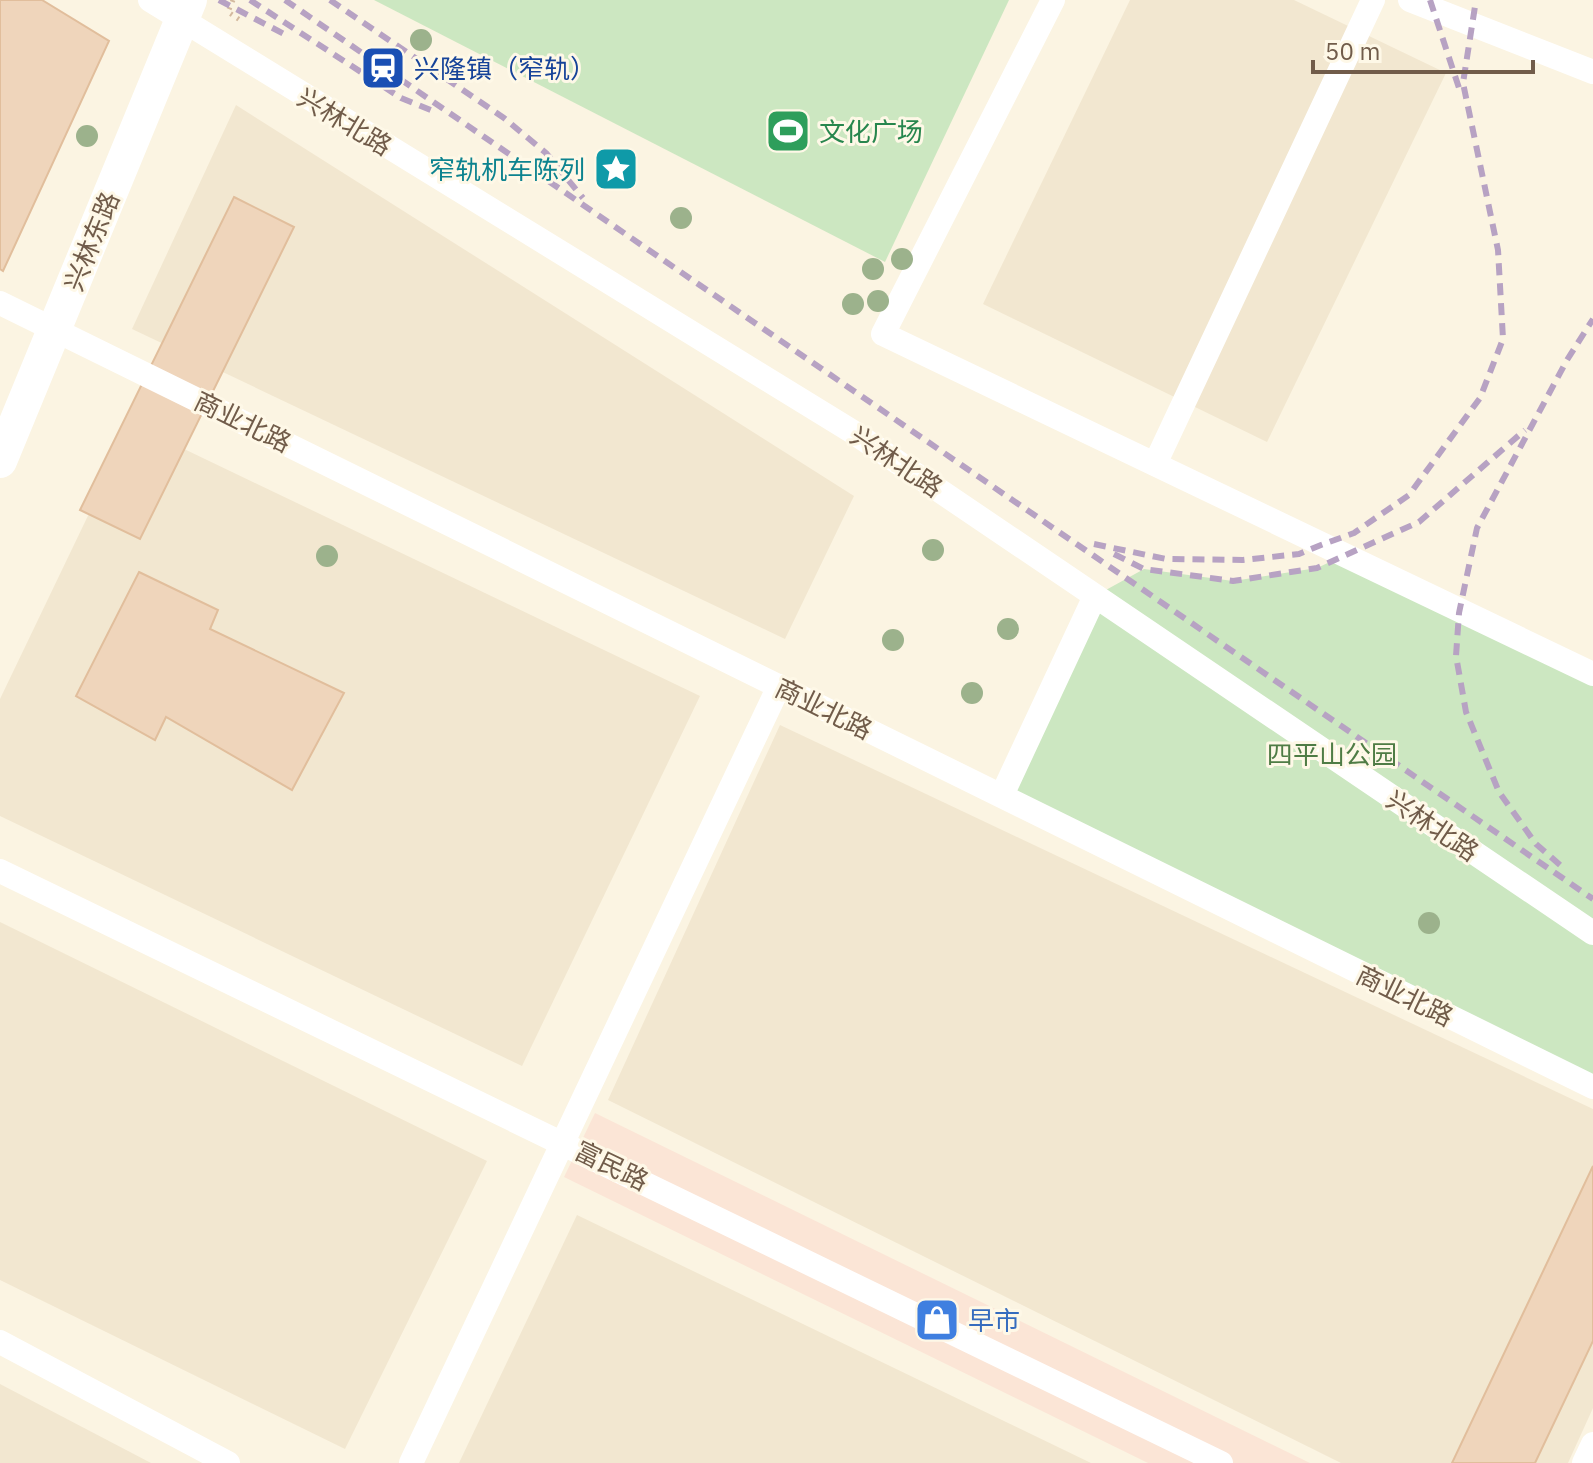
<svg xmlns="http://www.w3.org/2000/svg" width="1593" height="1463" viewBox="0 0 1593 1463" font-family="'IBM Plex Sans','Noto Sans SC',sans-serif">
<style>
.residential{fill:#f2e7d0}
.commercial{fill:#fbe5d6}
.green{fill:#cce7c1}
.building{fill:#efd5bb;stroke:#e1be9c;stroke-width:2}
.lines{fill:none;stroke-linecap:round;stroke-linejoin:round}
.path{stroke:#d3b99e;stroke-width:5;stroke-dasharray:2 6;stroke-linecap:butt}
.minor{stroke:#fff;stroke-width:24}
.secondary{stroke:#fff;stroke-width:34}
.rail{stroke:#b7a2c3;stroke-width:6;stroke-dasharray:12 8;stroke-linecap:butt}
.tree{fill:#9cb28c}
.labels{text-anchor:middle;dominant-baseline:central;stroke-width:6;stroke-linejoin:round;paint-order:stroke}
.transit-label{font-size:26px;fill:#164399;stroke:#fef8e7;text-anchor:start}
.street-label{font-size:26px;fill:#715c4a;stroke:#fef8e7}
.leisure-label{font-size:26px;fill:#27864d;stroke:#fef8e7;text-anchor:start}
.culture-label{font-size:26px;fill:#0d838f;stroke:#fef8e7;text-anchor:end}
.park-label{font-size:26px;fill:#4f7c45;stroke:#fef8e7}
.shop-label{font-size:26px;fill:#366cbe;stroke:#fef8e7;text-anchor:start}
</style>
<rect width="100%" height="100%" fill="#fbf4e2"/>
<g class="residential">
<polygon points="1130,0 1294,0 1446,73 1267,442 983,304"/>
<polygon points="236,105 854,496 785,639 132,329"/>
<polygon points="132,424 700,696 522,1066 0,816 0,699"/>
<polygon points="780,725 1593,1109 1593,1408 1568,1463 1341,1463 608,1100"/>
<polygon points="0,922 487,1161 345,1449 0,1280"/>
<polygon points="577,1215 1091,1463 459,1463"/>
<polygon points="0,1384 151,1463 0,1463"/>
</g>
<polygon class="commercial" points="595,1113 1310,1463 1148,1463 564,1177"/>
<g class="green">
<polygon points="374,0 1009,0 885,262"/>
<polygon points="1345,555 1593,677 1593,1087 1002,795 1095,596 1144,569 1233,581 1317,568"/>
</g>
<g class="building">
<polygon points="0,0 42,0 109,41 3,271 0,269"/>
<polygon points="234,197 294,227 140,539 80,510"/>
<polygon points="139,572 218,610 210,629 344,693 292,790 166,717 155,740 76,696"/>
<polygon points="1593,1166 1593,1341 1535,1463 1452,1463"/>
</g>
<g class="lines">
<polyline class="path" points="233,0 228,12 243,22"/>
<g class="minor">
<polyline points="150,0 853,432 1593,933"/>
<polyline points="1053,0 883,334 1593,674"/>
<polyline points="1410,0 1593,72"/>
<polyline points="0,303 1593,1087"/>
<polyline points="1155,464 1373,0"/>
<polyline points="1002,795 1095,596"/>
<polyline points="0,871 1221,1463"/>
<polyline points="0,1342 228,1463"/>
<polyline points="411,1463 779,686"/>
<polyline points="1584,1463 1593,1444"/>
</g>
<polyline class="secondary" points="0,461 190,0"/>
<g class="rail">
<polyline points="219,0 286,35"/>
<polyline points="250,0 401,98 433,111"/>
<polyline points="285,0 1593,899"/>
<polyline points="330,0 504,118 546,153 583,198"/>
<polyline points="1430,0 1460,91"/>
<polyline points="1094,544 1166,559 1243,560 1299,554 1321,545 1354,533 1409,495 1480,398 1503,339 1498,250 1463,83 1476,0"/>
<polyline points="1114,554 1144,569 1233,581 1317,568 1419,522 1525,430"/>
<polyline points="1560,865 1536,844 1499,792 1466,712 1456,656 1459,613 1477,528 1567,360 1593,319"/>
</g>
</g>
<g class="tree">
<circle cx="421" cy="40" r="11"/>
<circle cx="87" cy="136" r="11"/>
<circle cx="681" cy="218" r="11"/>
<circle cx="902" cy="259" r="11"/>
<circle cx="873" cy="269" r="11"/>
<circle cx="878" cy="301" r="11"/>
<circle cx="853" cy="304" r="11"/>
<circle cx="933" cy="550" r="11"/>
<circle cx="327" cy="556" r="11"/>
<circle cx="1008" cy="629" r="11"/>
<circle cx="893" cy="640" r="11"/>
<circle cx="972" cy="693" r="11"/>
<circle cx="1429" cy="923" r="11"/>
</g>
<defs>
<g id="station-square" transform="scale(2.3)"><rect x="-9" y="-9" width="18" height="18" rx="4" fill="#1a4fb4" stroke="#fef8e7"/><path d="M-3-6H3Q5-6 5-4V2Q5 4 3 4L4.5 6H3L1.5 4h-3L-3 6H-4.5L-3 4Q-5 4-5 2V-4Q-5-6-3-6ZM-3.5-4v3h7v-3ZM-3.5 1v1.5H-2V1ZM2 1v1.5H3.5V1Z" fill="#fff"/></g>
<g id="stadium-square" transform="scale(2.3)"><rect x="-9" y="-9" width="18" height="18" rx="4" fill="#2e9e5b" stroke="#fef8e7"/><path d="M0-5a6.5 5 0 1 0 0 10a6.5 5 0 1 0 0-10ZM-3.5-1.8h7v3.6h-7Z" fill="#fff"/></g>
<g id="sight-square" transform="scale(2.3)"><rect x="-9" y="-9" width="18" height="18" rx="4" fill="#0f9aa8" stroke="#fef8e7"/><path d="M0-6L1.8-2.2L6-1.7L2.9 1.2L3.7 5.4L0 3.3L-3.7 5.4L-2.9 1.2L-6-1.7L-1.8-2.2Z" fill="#fff"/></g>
<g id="shop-square" transform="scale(2.3)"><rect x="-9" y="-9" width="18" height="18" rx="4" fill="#3f7fe0" stroke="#fef8e7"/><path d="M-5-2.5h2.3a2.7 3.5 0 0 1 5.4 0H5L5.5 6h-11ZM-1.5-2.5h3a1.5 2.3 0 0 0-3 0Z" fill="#fff"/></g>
</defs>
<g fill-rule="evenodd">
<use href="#station-square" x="383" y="68"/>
<use href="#stadium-square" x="788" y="131"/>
<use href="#sight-square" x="616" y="169"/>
<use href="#shop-square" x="937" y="1320"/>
</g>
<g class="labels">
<g class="transit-label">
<text x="414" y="68">兴隆镇（窄轨）</text>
</g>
<g class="street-label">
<text transform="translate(345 121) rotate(31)">兴林北路</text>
<text transform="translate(91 241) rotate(-68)">兴林东路</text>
<text transform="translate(243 421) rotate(26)">商业北路</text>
<text transform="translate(897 461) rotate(34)">兴林北路</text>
<text transform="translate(824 708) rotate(26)">商业北路</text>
<text transform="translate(1433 825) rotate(34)">兴林北路</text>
<text transform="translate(1405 995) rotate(26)">商业北路</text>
<text transform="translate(612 1165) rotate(26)">富民路</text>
</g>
<g class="leisure-label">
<text x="819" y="131">文化广场</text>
</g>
<g class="culture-label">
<text x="585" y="169">窄轨机车陈列</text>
</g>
<g class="park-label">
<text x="1332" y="754">四平山公园</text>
</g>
<g class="shop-label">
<text x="968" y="1320">早市</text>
</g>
</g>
<path d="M1313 60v12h220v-12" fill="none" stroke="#715c4a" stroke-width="4"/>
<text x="1325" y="60" font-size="24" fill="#715c4a" stroke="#fef8e7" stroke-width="6" paint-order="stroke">50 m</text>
</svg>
